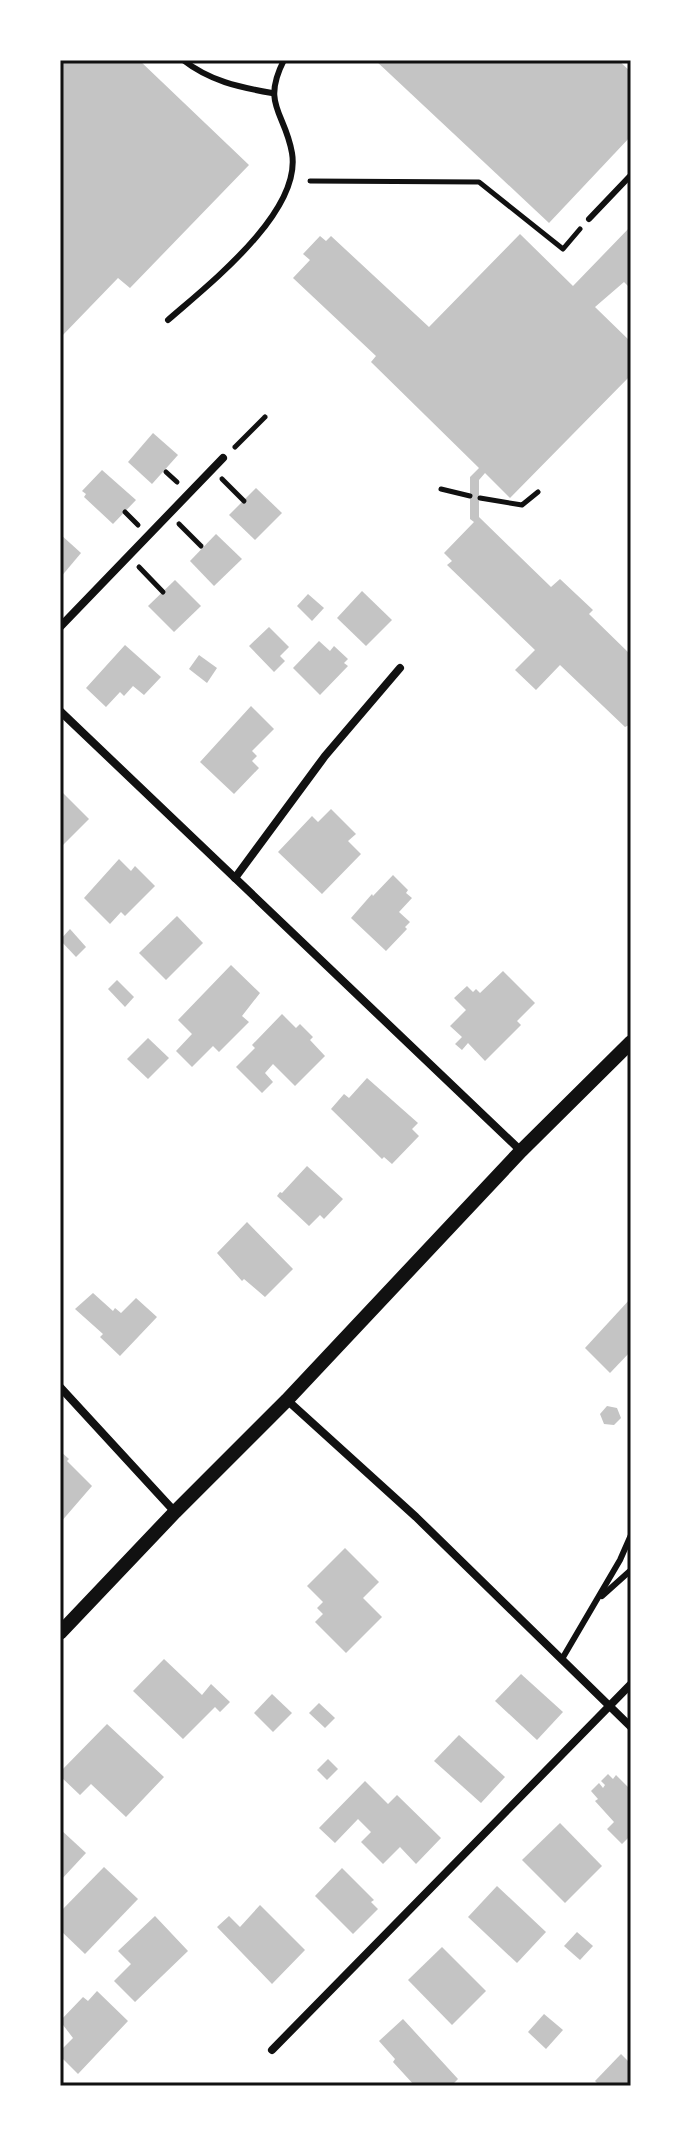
<svg xmlns="http://www.w3.org/2000/svg" width="691" height="2146" viewBox="0 0 691 2146" font-family="Montserrat,sans-serif">
<style>
.building{fill:#c4c4c4}
.lines{fill:none;stroke-linecap:round;stroke-linejoin:round}
.path{stroke:#111;stroke-width:5}
.service{stroke:#111;stroke-width:6}
.minor{stroke:#111;stroke-width:8}
.tertiary{stroke:#111;stroke-width:14}
.neatline{fill:none;stroke:#111;stroke-width:3}
</style>
<rect width="100%" height="100%" fill="#fff"/>
<g class="building">
<polygon points="60,60 139,60 249,165 130,288 118,278 60,338"/>
<polygon points="375,60 618,60 631,72 631,136 549,223"/>
<polygon points="631,226 631,289 624,282 595,307 631,342 631,375 510,498 485,473 479,480 479,517 551,587 560,579 593,610 589,614 631,655 631,724 625,727 560,665 536,690 515,670 535,650 447,565 452,561 444,553 474,522 470,519 470,477 479,468 371,362 376,356 293,278 310,260 303,254 320,236 326,241 331,236 429,327 520,234 573,286"/>
<polygon points="153,433 178,455 152,484 128,462"/>
<polygon points="102,470 136,500 113,524 84,497 86,494 82,491"/>
<polygon points="256,488 282,513 255,540 229,515"/>
<polygon points="60,534 81,553 60,578"/>
<polygon points="216,534 242,559 214,586 190,561"/>
<polygon points="175,580 201,606 174,632 148,606"/>
<polygon points="362,591 392,620 366,646 337,618"/>
<polygon points="308,594 324,608 312,621 297,606"/>
<polygon points="269,627 289,647 280,656 285,661 274,672 249,646"/>
<polygon points="319,641 330,651 334,646 348,659 344,663 348,666 320,695 293,668"/>
<polygon points="125,645 161,677 144,695 133,686 124,696 120,692 106,707 86,688"/>
<polygon points="199,655 217,668 207,683 189,669"/>
<polygon points="251,706 274,729 252,751 257,756 252,761 259,768 234,794 200,762"/>
<polygon points="60,790 89,819 60,848"/>
<polygon points="331,809 356,834 348,841 361,854 322,894 278,852 312,816 318,822"/>
<polygon points="119,859 131,871 135,866 155,886 125,916 121,912 110,924 84,898"/>
<polygon points="393,875 408,890 406,893 412,898 399,912 410,922 405,927 407,929 386,951 351,918 372,894 373,896"/>
<polygon points="177,916 203,943 166,980 139,953"/>
<polygon points="70,929 86,947 76,957 60,940"/>
<polygon points="231,965 260,993 242,1016 249,1022 219,1052 213,1046 192,1067 176,1051 192,1034 178,1020"/>
<polygon points="503,971 535,1003 517,1021 521,1025 485,1061 468,1043 462,1050 455,1044 462,1037 450,1026 466,1010 454,998 467,986 473,992 476,989 480,993"/>
<polygon points="117,980 134,997 125,1007 108,989"/>
<polygon points="282,1014 296,1028 300,1024 313,1037 310,1040 325,1056 295,1086 273,1064 265,1073 273,1082 262,1093 236,1067 255,1048 252,1045"/>
<polygon points="148,1038 169,1058 148,1079 127,1059"/>
<polygon points="367,1078 418,1123 412,1129 419,1136 392,1164 384,1157 382,1159 331,1109 344,1094 349,1098"/>
<polygon points="307,1166 343,1199 324,1219 320,1215 309,1226 277,1196 280,1192 282,1193"/>
<polygon points="247,1222 293,1269 265,1297 244,1279 242,1281 217,1253"/>
<polygon points="93,1293 113,1311 115,1308 121,1313 136,1298 157,1317 120,1356 100,1337 103,1334 75,1309"/>
<polygon points="631,1298 631,1351 610,1373 585,1348"/>
<polygon points="607,1406 617,1408 621,1418 614,1425 604,1424 600,1414"/>
<polygon points="60,1451 69,1459 67,1461 92,1486 60,1523"/>
<polygon points="345,1548 379,1582 363,1598 382,1617 346,1653 315,1622 323,1614 317,1608 323,1602 307,1586"/>
<polygon points="164,1659 202,1695 211,1684 230,1702 220,1712 215,1707 183,1739 133,1691"/>
<polygon points="521,1674 563,1712 537,1740 495,1701"/>
<polygon points="272,1694 292,1713 273,1732 254,1713"/>
<polygon points="319,1703 335,1718 325,1728 309,1713"/>
<polygon points="107,1724 164,1777 126,1817 91,1784 80,1795 60,1776 60,1772"/>
<polygon points="459,1735 505,1777 481,1803 434,1761"/>
<polygon points="328,1759 338,1769 327,1780 317,1770"/>
<polygon points="608,1774 613,1779 616,1775 631,1790 631,1835 622,1844 607,1829 614,1822 595,1801 598,1799 591,1791 599,1783 603,1788 605,1785 601,1781"/>
<polygon points="365,1781 388,1804 397,1795 441,1838 416,1864 400,1847 383,1864 361,1842 371,1832 358,1819 335,1843 319,1828"/>
<polygon points="560,1823 602,1866 565,1903 522,1860"/>
<polygon points="60,1829 86,1853 60,1881"/>
<polygon points="104,1867 138,1899 85,1954 60,1930 60,1912"/>
<polygon points="342,1868 374,1900 371,1902 378,1909 353,1934 315,1896"/>
<polygon points="497,1886 546,1932 517,1963 468,1917"/>
<polygon points="260,1905 305,1950 272,1984 217,1927 229,1916 240,1927"/>
<polygon points="155,1916 188,1951 135,2002 114,1981 131,1964 118,1951"/>
<polygon points="577,1932 593,1946 580,1960 564,1946"/>
<polygon points="442,1947 486,1991 452,2025 408,1980"/>
<polygon points="97,1991 128,2021 78,2074 60,2056 60,2051 73,2038 60,2021 83,1997 88,2001"/>
<polygon points="544,2014 563,2030 546,2049 528,2032"/>
<polygon points="403,2019 458,2079 451,2086 415,2086 393,2062 395,2059 379,2041"/>
<polygon points="621,2054 631,2064 631,2086 600,2086 595,2081"/>
</g>
<g class="lines">
<g class="path">
<polyline points="310,181 479,182 563,249 580,229"/>
<polyline points="235,447 265,417"/>
<polyline points="166,472 177,482"/>
<polyline points="222,479 244,501"/>
<polyline points="441,489 470,496"/>
<polyline points="480,498 522,505 538,492"/>
<polyline points="125,512 138,525"/>
<polyline points="179,524 201,546"/>
<polyline points="139,567 163,592"/>
</g>
<g class="service">
<path d="M 183,60 C 210,81 238,87 272,93"/>
<polyline points="589,219 631,175"/>
<path d="M 168,320 C 208,285 302,212 292,153 C 285,112 261,105 284,60"/>
<polyline points="602,1596 631,1570"/>
<polyline points="562,1659 620,1560 631,1535"/>
</g>
<g class="minor">
<polyline points="60,627 223,458"/>
<polyline points="60,711 521,1151"/>
<polyline points="235,878 325,756 400,668"/>
<polyline points="60,1387 175,1512"/>
<polyline points="287,1400 416,1517 631,1727"/>
<polyline points="272,2050 631,1684"/>
</g>
<polyline class="tertiary" points="60,1633 175,1512 287,1400 521,1151 631,1042"/>
</g>
<rect width="691" height="2146" fill="none" stroke="#ffffff" stroke-width="124"/>
<rect x="62" y="62" width="567" height="2022" class="neatline"/>
</svg>
